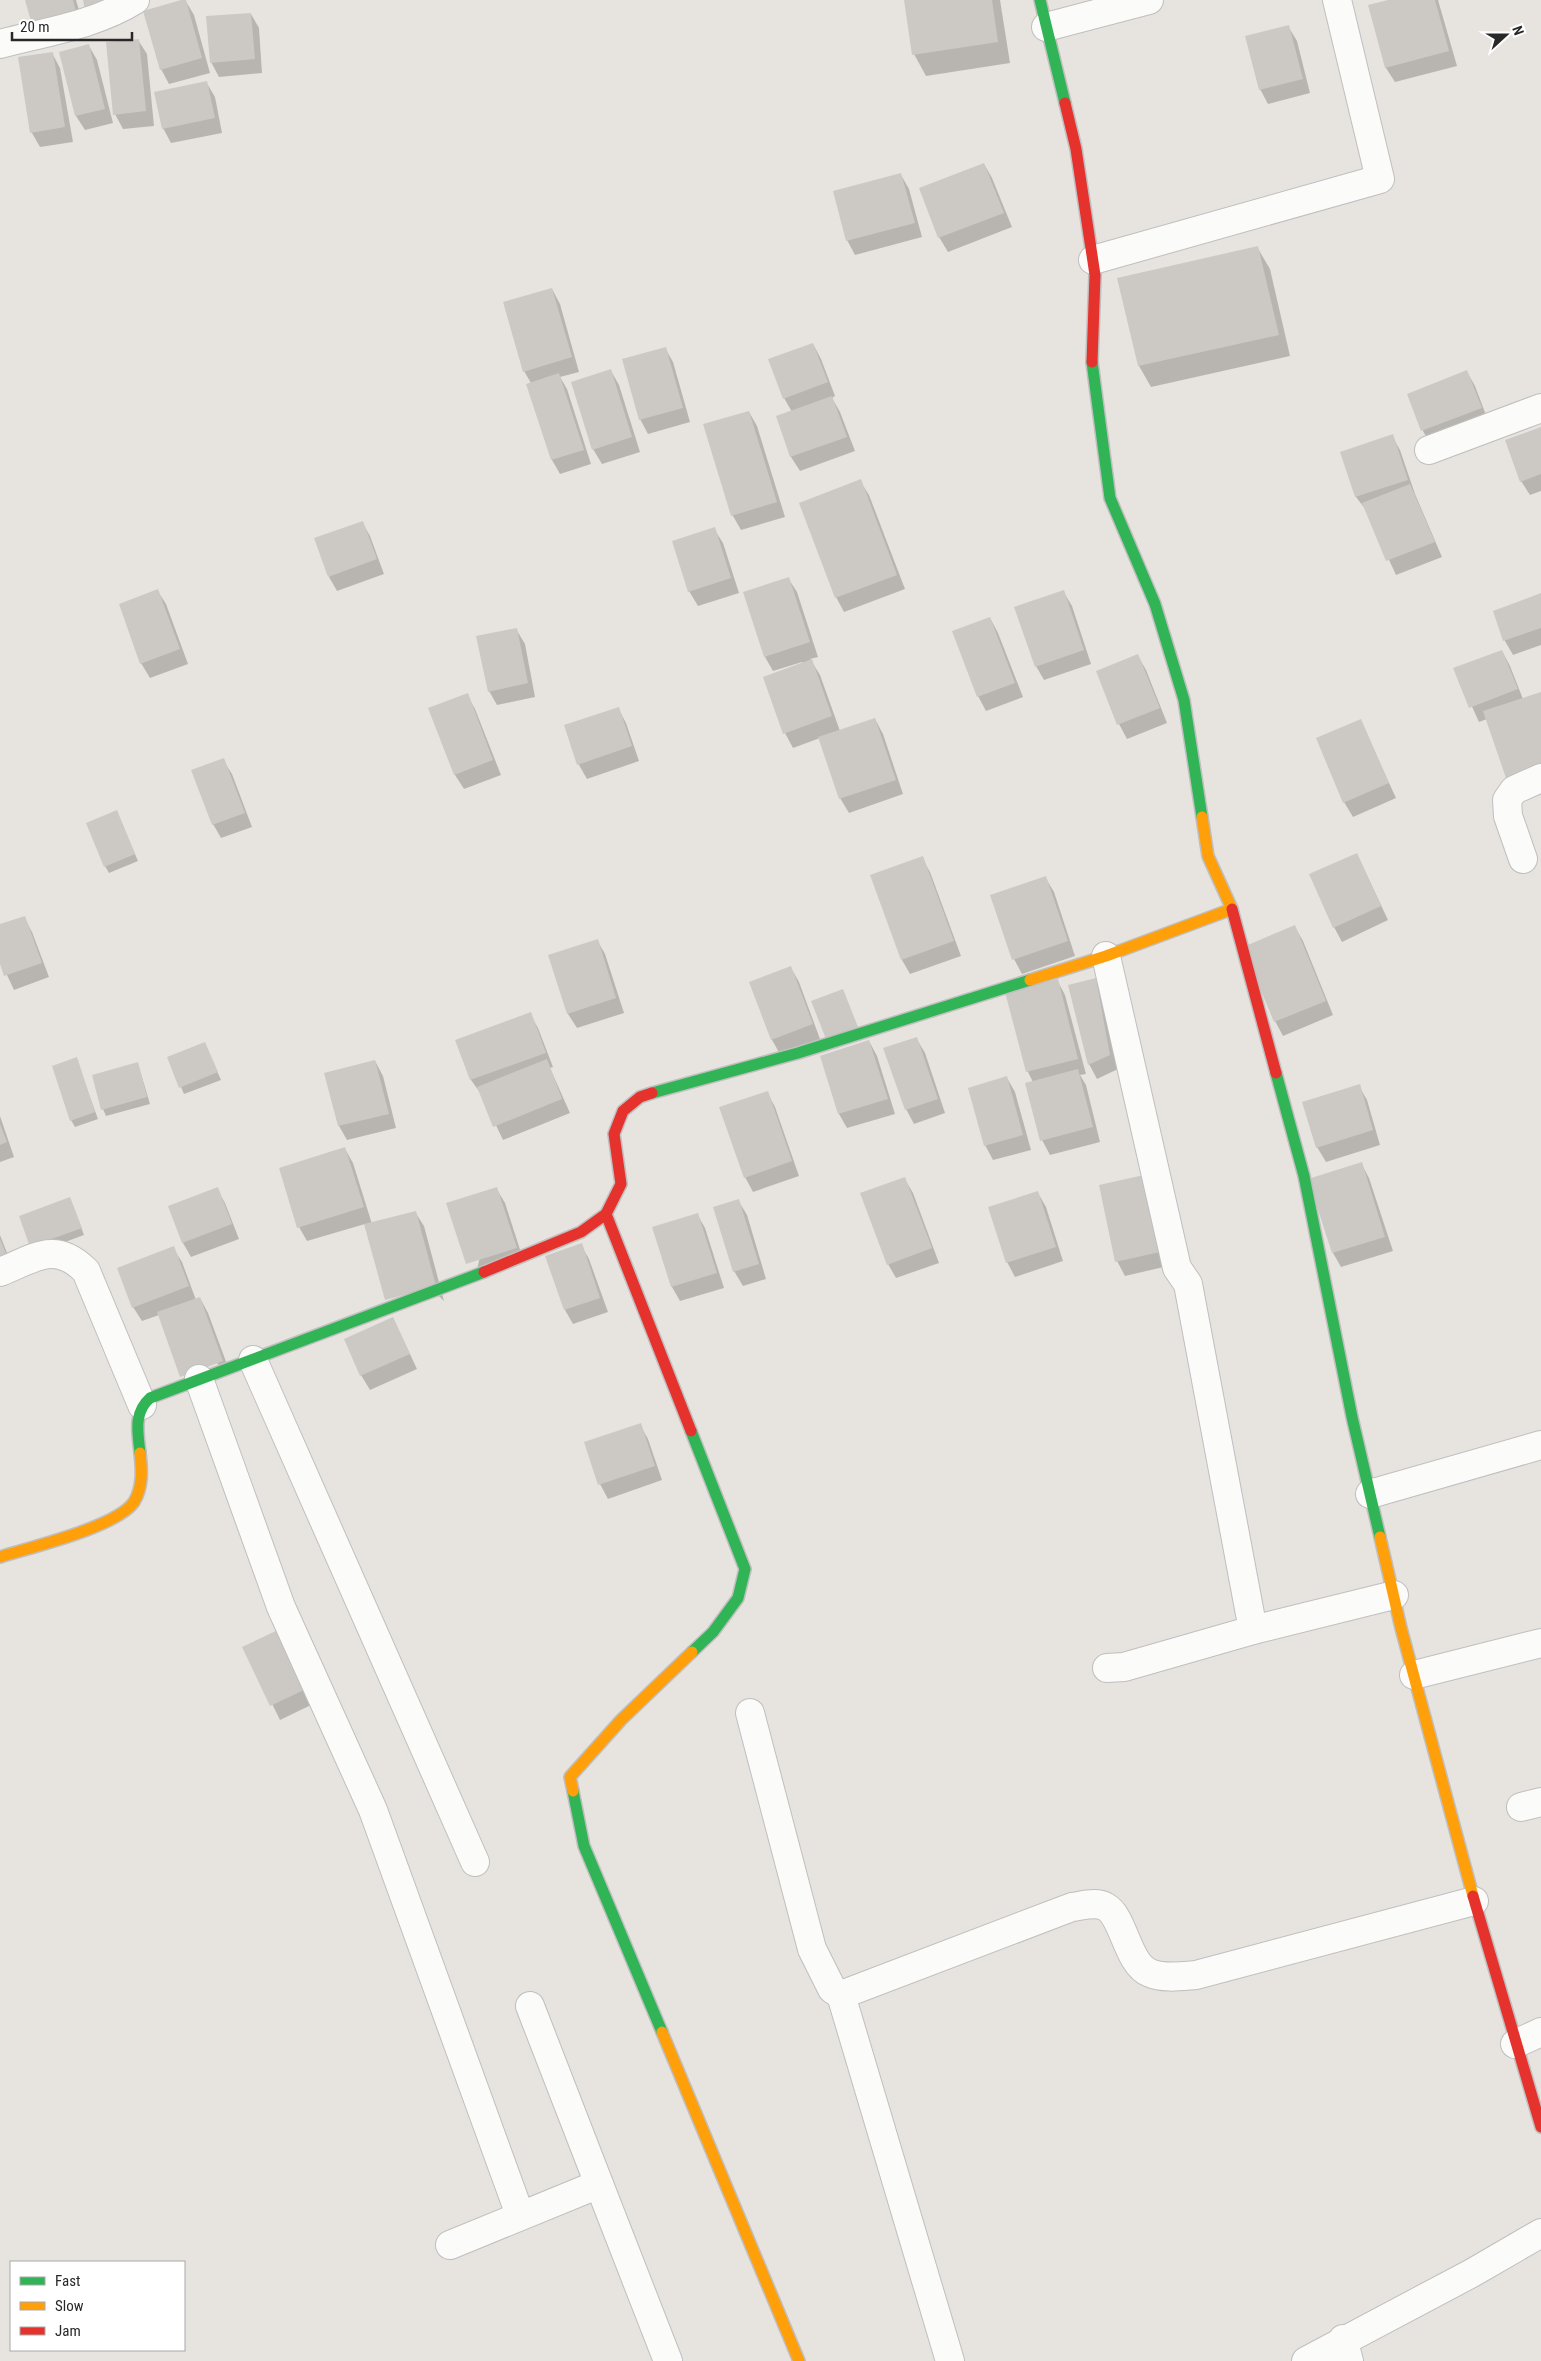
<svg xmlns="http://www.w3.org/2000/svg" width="1541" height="2361" viewBox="0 0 1541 2361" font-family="'Roboto Condensed',sans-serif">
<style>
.shadow{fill:#0003}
.building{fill:#ccc9c5}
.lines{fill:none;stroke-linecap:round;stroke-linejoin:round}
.street-casing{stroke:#c0bfc0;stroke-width:30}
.fast-casing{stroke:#c0bfc0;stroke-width:14}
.slow-casing{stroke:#c0bfc0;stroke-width:14}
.jam-casing{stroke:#c0bfc0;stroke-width:14}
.street{stroke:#fbfbfa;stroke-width:28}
.fast{stroke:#30b455;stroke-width:11}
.slow{stroke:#ff9f0a;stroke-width:11}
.jam{stroke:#e5322d;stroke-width:11}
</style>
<rect width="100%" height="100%" fill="#e7e3de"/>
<g class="shadow">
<polygon points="27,0 76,0 86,34"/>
<polygon points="185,0 194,15 210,73 169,84 161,69"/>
<polygon points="905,0 1000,0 1010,63 926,76 914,54"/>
<polygon points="1393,0 1438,0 1457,66 1395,82 1386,68 1370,6"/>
<polygon points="251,14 259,28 262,73 219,77 211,62"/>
<polygon points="1288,26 1297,41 1310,93 1268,104 1260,89"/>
<polygon points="138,40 147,54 154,126 123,129 115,114"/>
<polygon points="89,46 97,60 113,123 85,130 76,116 61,53"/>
<polygon points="52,53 60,68 73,142 40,147 32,133 19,58"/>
<polygon points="206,82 215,97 222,133 171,143 163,128"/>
<polygon points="984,164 992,178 1012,227 948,252 939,237"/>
<polygon points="901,175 909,189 922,237 855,255 847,240"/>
<polygon points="1257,247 1270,269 1290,356 1151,387 1139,366 1119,279"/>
<polygon points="552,289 560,304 579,372 560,377 567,389 591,464 560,474 552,460 528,384 531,383 524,371"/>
<polygon points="813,344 821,359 835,396 832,398 840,412 855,451 800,471 791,457 778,417 792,412 784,398"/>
<polygon points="665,348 673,362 690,422 648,434 640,419"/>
<polygon points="611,371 619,385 640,452 602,464 593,449"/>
<polygon points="1467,372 1475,386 1489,423 1431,445 1423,431 1409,394"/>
<polygon points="749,412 757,426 785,517 741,530 733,516 705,425"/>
<polygon points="1541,428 1541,491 1530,495 1521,481"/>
<polygon points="1392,436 1400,450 1415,494 1442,557 1396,575 1366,510 1356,497 1342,453"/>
<polygon points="860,481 869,495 905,589 844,612 836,597"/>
<polygon points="362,522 370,536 384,574 337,591 329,577"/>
<polygon points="714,529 723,543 739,593 698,606 689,591"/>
<polygon points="788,578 797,592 818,657 810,659 820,675 840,731 875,719 883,734 903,794 849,813 840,798 820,738 793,748 785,733 803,664 802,662 773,671 765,657"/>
<polygon points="157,590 166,604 188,664 150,678 141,663"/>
<polygon points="1063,591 1072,606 1091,664 1044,680 1036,666"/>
<polygon points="1541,595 1541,645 1513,655 1505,641 1494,612"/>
<polygon points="990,618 998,633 1023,697 986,711 978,696"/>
<polygon points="516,629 525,644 535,697 497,705 489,691"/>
<polygon points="1502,651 1510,666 1523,699 1541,694 1515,792 1507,777 1487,719 1479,722 1455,669"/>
<polygon points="1138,656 1146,670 1167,723 1127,739 1119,724 1098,672"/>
<polygon points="467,695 475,709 501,775 464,789 455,775 430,709"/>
<polygon points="618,708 626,723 639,761 587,779 579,765 565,726"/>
<polygon points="1360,720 1396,798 1353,817 1344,802"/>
<polygon points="223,760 232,774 252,827 221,838 213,824"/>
<polygon points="117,812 138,861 109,873 105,866"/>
<polygon points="1357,854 1388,920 1342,942 1334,927"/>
<polygon points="922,858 930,872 961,956 910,974 902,960"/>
<polygon points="1045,877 1054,892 1075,956 1022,974 1014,959"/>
<polygon points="24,917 32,932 49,977 14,990 0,960 0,926"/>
<polygon points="1295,927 1303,941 1333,1015 1283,1036 1275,1021"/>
<polygon points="597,940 605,954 624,1013 577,1028 568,1014 550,956"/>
<polygon points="791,968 799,982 820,1039 780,1054 772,1040 751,983"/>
<polygon points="1057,980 1065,995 1086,1074 1080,1075 1086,1085 1100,1142 1050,1155 1042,1140 1033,1082 1028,1072 1006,993"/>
<polygon points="1095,980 1104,994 1118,1069 1097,1079 1089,1064"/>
<polygon points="530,1014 538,1028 553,1067 550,1068 570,1113 503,1140 481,1094 471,1080 457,1040"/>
<polygon points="916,1038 925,1053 945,1113 914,1124 906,1109"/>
<polygon points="869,1041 877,1056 895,1114 847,1128 839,1114 821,1056"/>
<polygon points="205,1044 221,1080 184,1094 181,1087"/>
<polygon points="76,1059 98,1119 75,1127 71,1120"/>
<polygon points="375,1061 383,1076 396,1128 347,1140 339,1126 326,1073"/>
<polygon points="138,1064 150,1104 106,1116 103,1109"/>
<polygon points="1007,1078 1015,1092 1031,1150 993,1160 985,1145"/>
<polygon points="1359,1086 1367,1100 1380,1145 1326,1162 1317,1147"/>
<polygon points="767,1092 775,1107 799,1176 753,1192 745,1177"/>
<polygon points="0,1116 14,1157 0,1162"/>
<polygon points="345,1149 353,1163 372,1224 415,1212 424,1226 444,1301 365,1224 307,1241 299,1227"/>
<polygon points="1361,1163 1369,1178 1393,1251 1341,1267 1333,1253"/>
<polygon points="1143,1177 1168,1266 1125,1276 1117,1261"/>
<polygon points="904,1178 913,1193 939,1263 896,1278 888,1264"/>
<polygon points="496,1188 505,1203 524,1262 475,1278"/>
<polygon points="217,1189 225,1203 239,1239 191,1257 183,1243 169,1207"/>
<polygon points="1038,1193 1046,1207 1063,1261 1015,1277 1007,1262"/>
<polygon points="70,1198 84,1235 35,1253"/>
<polygon points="738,1200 747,1215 766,1279 743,1286 734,1271"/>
<polygon points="697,1214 705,1228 724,1288 680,1301 672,1287 653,1228"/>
<polygon points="0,1235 16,1276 0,1283"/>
<polygon points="581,1245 589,1259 608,1312 573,1324 565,1310 547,1257"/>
<polygon points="173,1248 182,1262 196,1300 200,1298 208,1313 231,1375 159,1315 142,1321 133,1307"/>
<polygon points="393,1318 417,1369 370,1390 361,1375"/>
<polygon points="640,1425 648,1439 662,1480 608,1499 600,1484"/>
<polygon points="276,1633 311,1705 280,1720 244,1647"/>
</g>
<g class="building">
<polygon points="25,0 73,0 78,20 34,32"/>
<polygon points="83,0 121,0 85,10"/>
<polygon points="181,0 186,0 202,58 160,70 143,11"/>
<polygon points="904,0 992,0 998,42 912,55"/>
<polygon points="1388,0 1435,0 1449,51 1385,68 1368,5"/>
<polygon points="251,13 255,59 210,63 206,16"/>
<polygon points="1289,25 1303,79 1259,90 1245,36"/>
<polygon points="139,39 146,111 113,115 106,42"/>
<polygon points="89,44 105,109 75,116 59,52"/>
<polygon points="53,52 65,127 30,133 18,57"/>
<polygon points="207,81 215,118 162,129 154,92"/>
<polygon points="984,163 1004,213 938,238 919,188"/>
<polygon points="901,173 915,223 846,241 833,191"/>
<polygon points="1258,246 1279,335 1138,366 1117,278"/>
<polygon points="552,288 572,357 523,372 503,302"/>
<polygon points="813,343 828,382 783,399 768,359"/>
<polygon points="666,347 683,408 639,420 622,359"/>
<polygon points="611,369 632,437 592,450 571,382"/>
<polygon points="1467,370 1482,408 1421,431 1407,394"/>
<polygon points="559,373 584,450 551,460 526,384"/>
<polygon points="832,396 847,437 790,457 776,416"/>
<polygon points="749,411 777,502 731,516 703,424"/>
<polygon points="1541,427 1541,474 1520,482 1505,440"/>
<polygon points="1393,434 1408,480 1355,497 1340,452"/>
<polygon points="861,479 897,575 835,598 799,503"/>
<polygon points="1410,484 1435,542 1386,561 1362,503"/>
<polygon points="363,521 377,559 328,577 314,538"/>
<polygon points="715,527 731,578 688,592 672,541"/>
<polygon points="789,577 810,642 764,657 743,592"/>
<polygon points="158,589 180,649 140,664 119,604"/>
<polygon points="1064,590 1084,650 1035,667 1014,607"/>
<polygon points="1541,593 1541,628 1503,641 1493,611"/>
<polygon points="990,617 1015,683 977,697 952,631"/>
<polygon points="517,628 528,683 488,692 476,636"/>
<polygon points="1502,650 1518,689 1469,708 1453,668"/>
<polygon points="1138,654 1160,708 1117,725 1096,671"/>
<polygon points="812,659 832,716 783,734 763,677"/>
<polygon points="1541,692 1541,766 1506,778 1483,711"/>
<polygon points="468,693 493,760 454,775 428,708"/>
<polygon points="619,707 632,746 577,765 564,725"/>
<polygon points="875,718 896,780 839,799 818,737"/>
<polygon points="1361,719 1389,783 1343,803 1316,738"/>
<polygon points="224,758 245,813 212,825 191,770"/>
<polygon points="117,810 135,854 104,867 86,823"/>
<polygon points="1357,853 1381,906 1333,928 1309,874"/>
<polygon points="923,856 954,941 901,960 870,875"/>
<polygon points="1046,876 1068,941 1012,960 990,895"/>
<polygon points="25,916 42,963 4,976 0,964 0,924"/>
<polygon points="1295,925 1326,1001 1274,1022 1243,947"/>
<polygon points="598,939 616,998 567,1014 548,955"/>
<polygon points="791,966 813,1024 771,1040 749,982"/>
<polygon points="1096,978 1110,1055 1088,1065 1068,985"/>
<polygon points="1058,979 1078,1059 1026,1072 1005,992"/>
<polygon points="843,989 858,1027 826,1039 811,1001"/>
<polygon points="531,1012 546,1053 470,1080 455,1040"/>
<polygon points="917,1037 938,1099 905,1110 883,1048"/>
<polygon points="869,1040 888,1099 838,1114 820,1056"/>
<polygon points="205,1042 218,1072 179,1088 167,1057"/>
<polygon points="77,1057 95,1112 70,1121 52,1066"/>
<polygon points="547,1059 562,1099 493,1127 477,1087"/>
<polygon points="375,1060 389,1114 338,1126 324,1073"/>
<polygon points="138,1062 147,1097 101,1110 92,1075"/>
<polygon points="1078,1069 1093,1127 1040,1141 1025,1083"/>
<polygon points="1007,1076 1023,1135 984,1146 968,1088"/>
<polygon points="1360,1084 1373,1130 1316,1148 1302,1102"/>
<polygon points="768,1091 792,1161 744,1178 719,1107"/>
<polygon points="0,1124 7,1142 0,1145"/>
<polygon points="345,1147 364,1207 297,1228 279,1168"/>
<polygon points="1362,1162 1385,1237 1332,1253 1308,1179"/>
<polygon points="1144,1175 1160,1252 1115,1262 1099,1185"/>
<polygon points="905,1177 932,1248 887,1265 860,1193"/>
<polygon points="218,1187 232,1224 182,1243 168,1206"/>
<polygon points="497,1187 517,1248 466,1264 446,1203"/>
<polygon points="1038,1191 1056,1247 1006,1263 988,1207"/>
<polygon points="70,1197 82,1228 30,1247 19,1216"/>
<polygon points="739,1199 759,1264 733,1272 713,1207"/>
<polygon points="416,1211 436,1286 385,1300 364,1224"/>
<polygon points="698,1213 717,1273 671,1287 652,1227"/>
<polygon points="0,1239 9,1261 0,1265"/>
<polygon points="582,1243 600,1298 564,1310 545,1256"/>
<polygon points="174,1246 189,1286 132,1308 117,1268"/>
<polygon points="200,1297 223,1361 180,1377 157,1312"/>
<polygon points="393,1317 410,1354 360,1376 344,1339"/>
<polygon points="641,1423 655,1466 598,1485 584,1442"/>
<polygon points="276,1631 304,1690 270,1706 242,1647"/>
</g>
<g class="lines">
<g class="street-casing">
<g id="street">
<polyline points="1046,27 1149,0"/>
<path d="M 0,44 C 45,32 95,25 135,0"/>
<polyline points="1093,260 1380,179 1337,0"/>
<polyline points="1429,450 1541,408"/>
<polyline points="1523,859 1508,816 1507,800 1514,790 1541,778"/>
<polyline points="1106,956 1177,1268 1188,1284 1253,1630"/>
<path d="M 0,1272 C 35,1258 55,1240 86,1271 L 142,1405"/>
<polyline points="253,1360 475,1862"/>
<polyline points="199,1379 281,1607 373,1810 520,2215"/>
<polyline points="1370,1494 1541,1445"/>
<polyline points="1107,1668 1124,1667 1253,1630 1394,1595"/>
<polyline points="1414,1675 1541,1643"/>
<path d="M 750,1713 L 812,1949 L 832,1989 L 841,1995 L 1072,1907 C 1082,1906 1096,1901 1106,1907 C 1124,1917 1127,1964 1150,1973 C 1164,1979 1182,1976 1196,1975 L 1474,1901"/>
<polyline points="1521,1807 1541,1802"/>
<polyline points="841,1995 950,2361"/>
<polyline points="530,2006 599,2184"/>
<polyline points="1515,2044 1541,2032"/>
<polyline points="450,2245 599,2184 668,2361"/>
<polyline points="1343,2339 1349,2361"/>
<polyline points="1306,2361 1472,2273 1541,2233"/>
</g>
</g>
<g class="fast-casing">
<g id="fast">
<polyline points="1040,0 1065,103"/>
<polyline points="1092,362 1110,498 1155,604 1184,700 1202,817"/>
<polyline points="1276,1073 1304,1176 1352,1417 1380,1537"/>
<polyline points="652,1093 798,1053 1030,980"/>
<polyline points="691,1431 745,1569 738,1598 713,1632 692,1652"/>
<path d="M 140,1453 C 138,1433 133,1413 150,1398 L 484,1272"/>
<polyline points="573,1791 584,1846 662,2032"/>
</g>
</g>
<g class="slow-casing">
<g id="slow">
<polyline points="1030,980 1106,956 1232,909 1208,856 1202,817"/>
<polyline points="1380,1537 1401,1628 1473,1896"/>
<path d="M 0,1557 C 31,1547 117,1527 134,1502 C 143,1487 142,1470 140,1453"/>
<polyline points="573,1791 570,1777 621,1720 692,1652"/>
<polyline points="662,2032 799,2361"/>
</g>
</g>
<g class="jam-casing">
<g id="jam">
<polyline points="1065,103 1076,149 1095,275 1092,362"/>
<polyline points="1232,909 1276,1073"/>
<polyline points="606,1214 691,1431"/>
<polyline points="484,1272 581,1232 606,1214 621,1184 614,1134 623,1111 640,1097 652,1093"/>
<polyline points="1473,1896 1541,2127"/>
</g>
</g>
<use href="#street" class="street"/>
<use href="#fast" class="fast"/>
<use href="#slow" class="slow"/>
<use href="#jam" class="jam"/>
</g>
<rect x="10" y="2261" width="175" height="90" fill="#ffffff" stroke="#a9a9a9"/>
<rect x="20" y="2277" width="25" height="8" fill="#30b455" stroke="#a9a9a9"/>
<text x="55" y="2286" font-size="15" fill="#282828">Fast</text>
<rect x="20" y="2302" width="25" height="8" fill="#ff9f0a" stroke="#a9a9a9"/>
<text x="55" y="2311" font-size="15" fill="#282828">Slow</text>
<rect x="20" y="2327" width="25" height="8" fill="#e5322d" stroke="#a9a9a9"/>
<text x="55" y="2336" font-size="15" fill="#282828">Jam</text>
<g transform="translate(1506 35) rotate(69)" stroke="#ffffff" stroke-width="4" paint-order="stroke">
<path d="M0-4L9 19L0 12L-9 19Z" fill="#282828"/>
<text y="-8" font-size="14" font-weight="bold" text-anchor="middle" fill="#282828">N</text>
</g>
<path d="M12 32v8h120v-8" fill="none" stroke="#282828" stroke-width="2.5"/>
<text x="20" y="32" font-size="15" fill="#282828" stroke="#ffffff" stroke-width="4" paint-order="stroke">20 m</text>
</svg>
